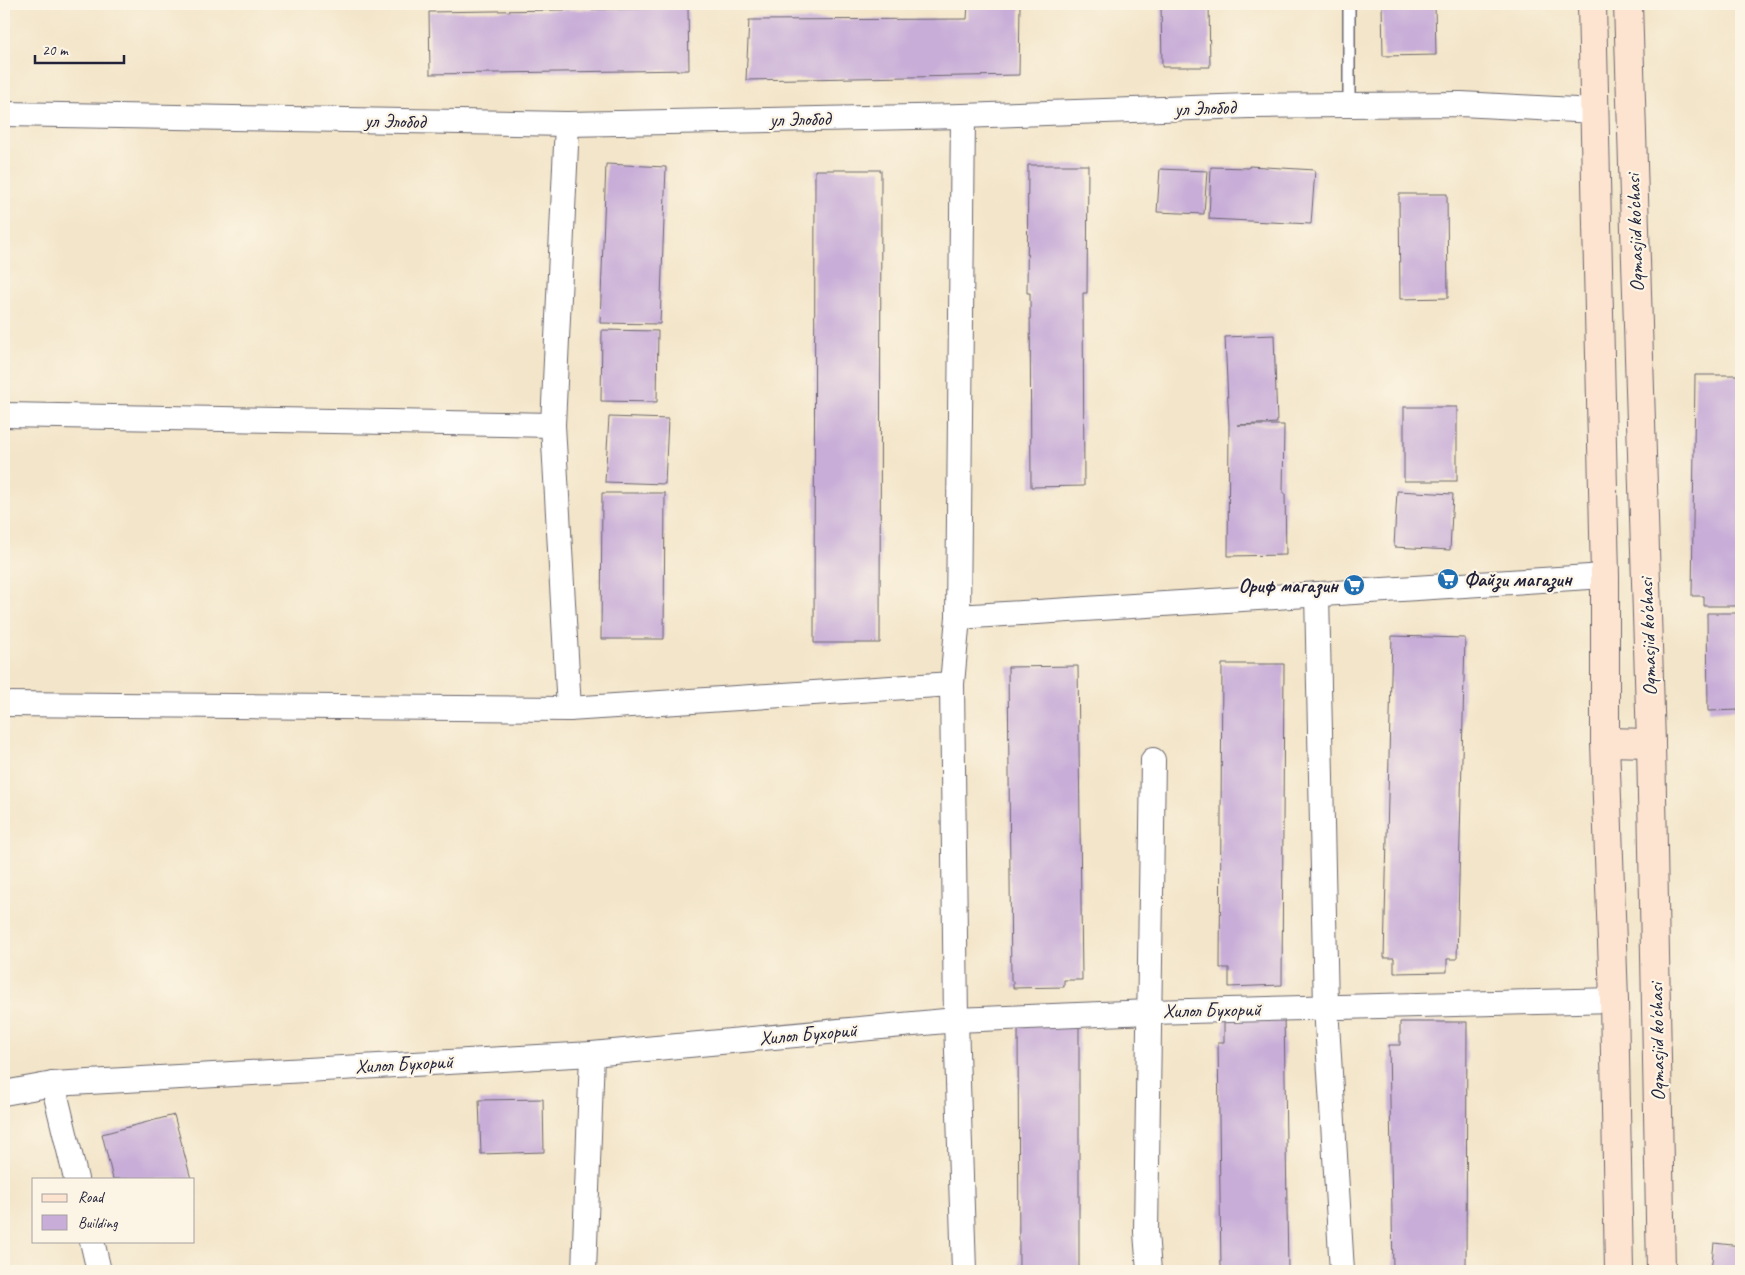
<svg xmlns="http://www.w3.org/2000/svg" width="1745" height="1275" viewBox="0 0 1745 1275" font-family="Caveat,sans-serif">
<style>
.building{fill:#c8add8}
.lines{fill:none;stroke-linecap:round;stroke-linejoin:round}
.lane-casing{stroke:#6b666d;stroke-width:14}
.street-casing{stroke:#6b666d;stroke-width:26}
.secondary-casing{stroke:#6b666d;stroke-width:30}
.lane{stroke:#fff;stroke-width:11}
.street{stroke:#fff;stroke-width:24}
.secondary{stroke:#fde4d0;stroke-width:28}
.labels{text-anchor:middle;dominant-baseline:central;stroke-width:4.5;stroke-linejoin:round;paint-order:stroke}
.street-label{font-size:20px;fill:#22223b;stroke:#fcf5e5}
.poi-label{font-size:20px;font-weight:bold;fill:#22223b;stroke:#fcf5e5;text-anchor:start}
</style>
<rect width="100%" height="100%" fill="#fcf5e5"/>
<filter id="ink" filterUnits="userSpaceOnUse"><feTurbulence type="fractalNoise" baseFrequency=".02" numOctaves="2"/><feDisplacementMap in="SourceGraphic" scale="10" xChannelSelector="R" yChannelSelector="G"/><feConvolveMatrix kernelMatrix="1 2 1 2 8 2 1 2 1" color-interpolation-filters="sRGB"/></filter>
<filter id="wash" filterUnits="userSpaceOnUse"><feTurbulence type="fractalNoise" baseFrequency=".0096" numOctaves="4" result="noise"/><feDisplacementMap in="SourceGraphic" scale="20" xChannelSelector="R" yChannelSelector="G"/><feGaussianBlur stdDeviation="1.12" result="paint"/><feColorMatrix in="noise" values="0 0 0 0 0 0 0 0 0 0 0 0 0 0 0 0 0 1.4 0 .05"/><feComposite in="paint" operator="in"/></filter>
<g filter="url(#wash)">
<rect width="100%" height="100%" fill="#f3e5c9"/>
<g id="blocks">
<g class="building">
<polygon points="968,4 1020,4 1019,75 746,80 749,20 967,19"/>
<polygon points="1161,4 1209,4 1210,67 1162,67"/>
<polygon points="1382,4 1435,4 1436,55 1383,56"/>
<polygon points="688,8 689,70 430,74 429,12"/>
<polygon points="606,164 666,167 660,324 600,323"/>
<polygon points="1028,165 1088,165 1087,293 1083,293 1084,486 1031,487 1030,293 1027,293"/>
<polygon points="1249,166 1315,170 1311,224 1209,219 1211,167 1249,168"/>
<polygon points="1160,169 1207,171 1204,214 1157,212"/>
<polygon points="815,170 881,170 880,643 814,643"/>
<polygon points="1399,194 1447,194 1448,298 1400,299"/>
<polygon points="602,330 658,331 657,402 601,401"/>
<polygon points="1274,335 1277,423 1238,425 1284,425 1283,493 1285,493 1286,555 1228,556 1229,425 1225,337"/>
<polygon points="1695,375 1741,375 1741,606 1704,606 1704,596 1692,596"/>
<rect x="1404" y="407" width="53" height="74"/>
<polygon points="609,417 668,419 665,484 605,482"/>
<polygon points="1397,491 1453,494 1450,550 1394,547"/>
<polygon points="602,493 665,493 664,639 601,639"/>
<polygon points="1707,613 1741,613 1741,710 1708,711"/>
<polygon points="1392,636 1465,638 1457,959 1447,959 1447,972 1394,973 1394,958 1384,958"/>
<polygon points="1222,664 1284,664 1282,985 1229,987 1229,968 1220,968"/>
<polygon points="1078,666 1082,980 1064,980 1064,987 1013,988 1013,981 1011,981 1008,667"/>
<polygon points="1284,1013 1288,1271 1221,1271 1218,1042 1224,1042 1224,1014"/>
<polygon points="1400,1022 1467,1022 1466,1271 1393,1271 1389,1045 1400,1045"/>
<polygon points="1018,1025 1079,1025 1079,1271 1019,1271"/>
<polygon points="543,1099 544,1152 481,1154 479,1100"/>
<polygon points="174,1115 191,1179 113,1179 102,1134"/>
<polygon points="1714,1243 1741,1246 1741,1271 1711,1271"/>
</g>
</g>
</g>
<g filter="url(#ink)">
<use href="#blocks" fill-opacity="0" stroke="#6b666d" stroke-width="1"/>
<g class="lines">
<g class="lane-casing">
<polyline id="lane" points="1349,4 1349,105"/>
</g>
<g class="street-casing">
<g id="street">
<polyline points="4,114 567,124 963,116 1249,106 1461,104 1595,111"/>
<polyline points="963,116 958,617 952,684 956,1020 964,1271"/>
<polyline points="567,124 553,425 569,709"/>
<polyline points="4,415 553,425"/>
<polyline points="1317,594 1326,1007 1342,1271"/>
<polyline points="958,617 1605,576"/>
<polyline points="4,704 569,709 952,684"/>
<polyline points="53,1084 76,1179"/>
<polyline points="4,1093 53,1084 592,1054 956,1020 1150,1012 1614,1000"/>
<polyline points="92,1241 99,1271"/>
<polyline points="584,1271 592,1054"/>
<polyline points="1149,1271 1146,1232 1153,760"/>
</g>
</g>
<g class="secondary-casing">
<g id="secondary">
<polyline points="1592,4 1605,576 1605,742 1614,1000 1619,1271"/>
<polyline points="1628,4 1651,743 1661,1271"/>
<polyline points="1605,742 1651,743"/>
</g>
</g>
<use href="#lane" class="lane"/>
<use href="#street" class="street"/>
<use href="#secondary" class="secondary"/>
</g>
</g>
<defs>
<g id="supermarket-disc" transform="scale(1.125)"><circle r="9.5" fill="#1f6fb2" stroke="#fcf5e5"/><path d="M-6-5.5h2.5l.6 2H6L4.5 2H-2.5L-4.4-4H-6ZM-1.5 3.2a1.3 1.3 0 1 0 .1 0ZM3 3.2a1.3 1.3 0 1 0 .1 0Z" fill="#fff"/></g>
</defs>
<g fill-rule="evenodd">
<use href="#supermarket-disc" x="1448" y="579"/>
<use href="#supermarket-disc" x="1354" y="585"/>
</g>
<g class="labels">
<g class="street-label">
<text transform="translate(1205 108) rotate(-2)">ул Элобод</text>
<text transform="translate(800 119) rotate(-1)">ул Элобод</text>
<text transform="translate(395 121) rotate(1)">ул Элобод</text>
<text transform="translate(1635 233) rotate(-92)">Oqmasjid ko'chasi</text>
<text transform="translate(1648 637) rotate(-92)">Oqmasjid ko'chasi</text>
<text transform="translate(1212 1010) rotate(-1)">Хилол Бухорий</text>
<text transform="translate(808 1034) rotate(-5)">Хилол Бухорий</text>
<text transform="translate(1657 1042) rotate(-91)">Oqmasjid ko'chasi</text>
<text transform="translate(404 1064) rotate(-3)">Хилол Бухорий</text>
</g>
<g class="poi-label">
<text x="1464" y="579">Файзи магазин</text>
<text x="1338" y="585" text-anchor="end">Ориф магазин</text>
</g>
</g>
<rect width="1745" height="1275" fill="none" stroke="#fcf5e5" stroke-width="20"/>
<rect x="32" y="1178" width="162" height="65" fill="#fcf5e5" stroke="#a5a1a1"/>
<rect x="42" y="1194" width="25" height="8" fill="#fde4d0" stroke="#a5a1a1"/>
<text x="78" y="1202" font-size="15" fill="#22223b">Road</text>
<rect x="42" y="1215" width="25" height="15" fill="#c8add8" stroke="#a5a1a1"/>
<text x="78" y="1228" font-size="15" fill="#22223b">Building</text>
<path d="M35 55v8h89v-8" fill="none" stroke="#22223b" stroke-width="2.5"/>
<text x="42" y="55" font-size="15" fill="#22223b" stroke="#fcf5e5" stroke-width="4" paint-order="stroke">20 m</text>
</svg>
